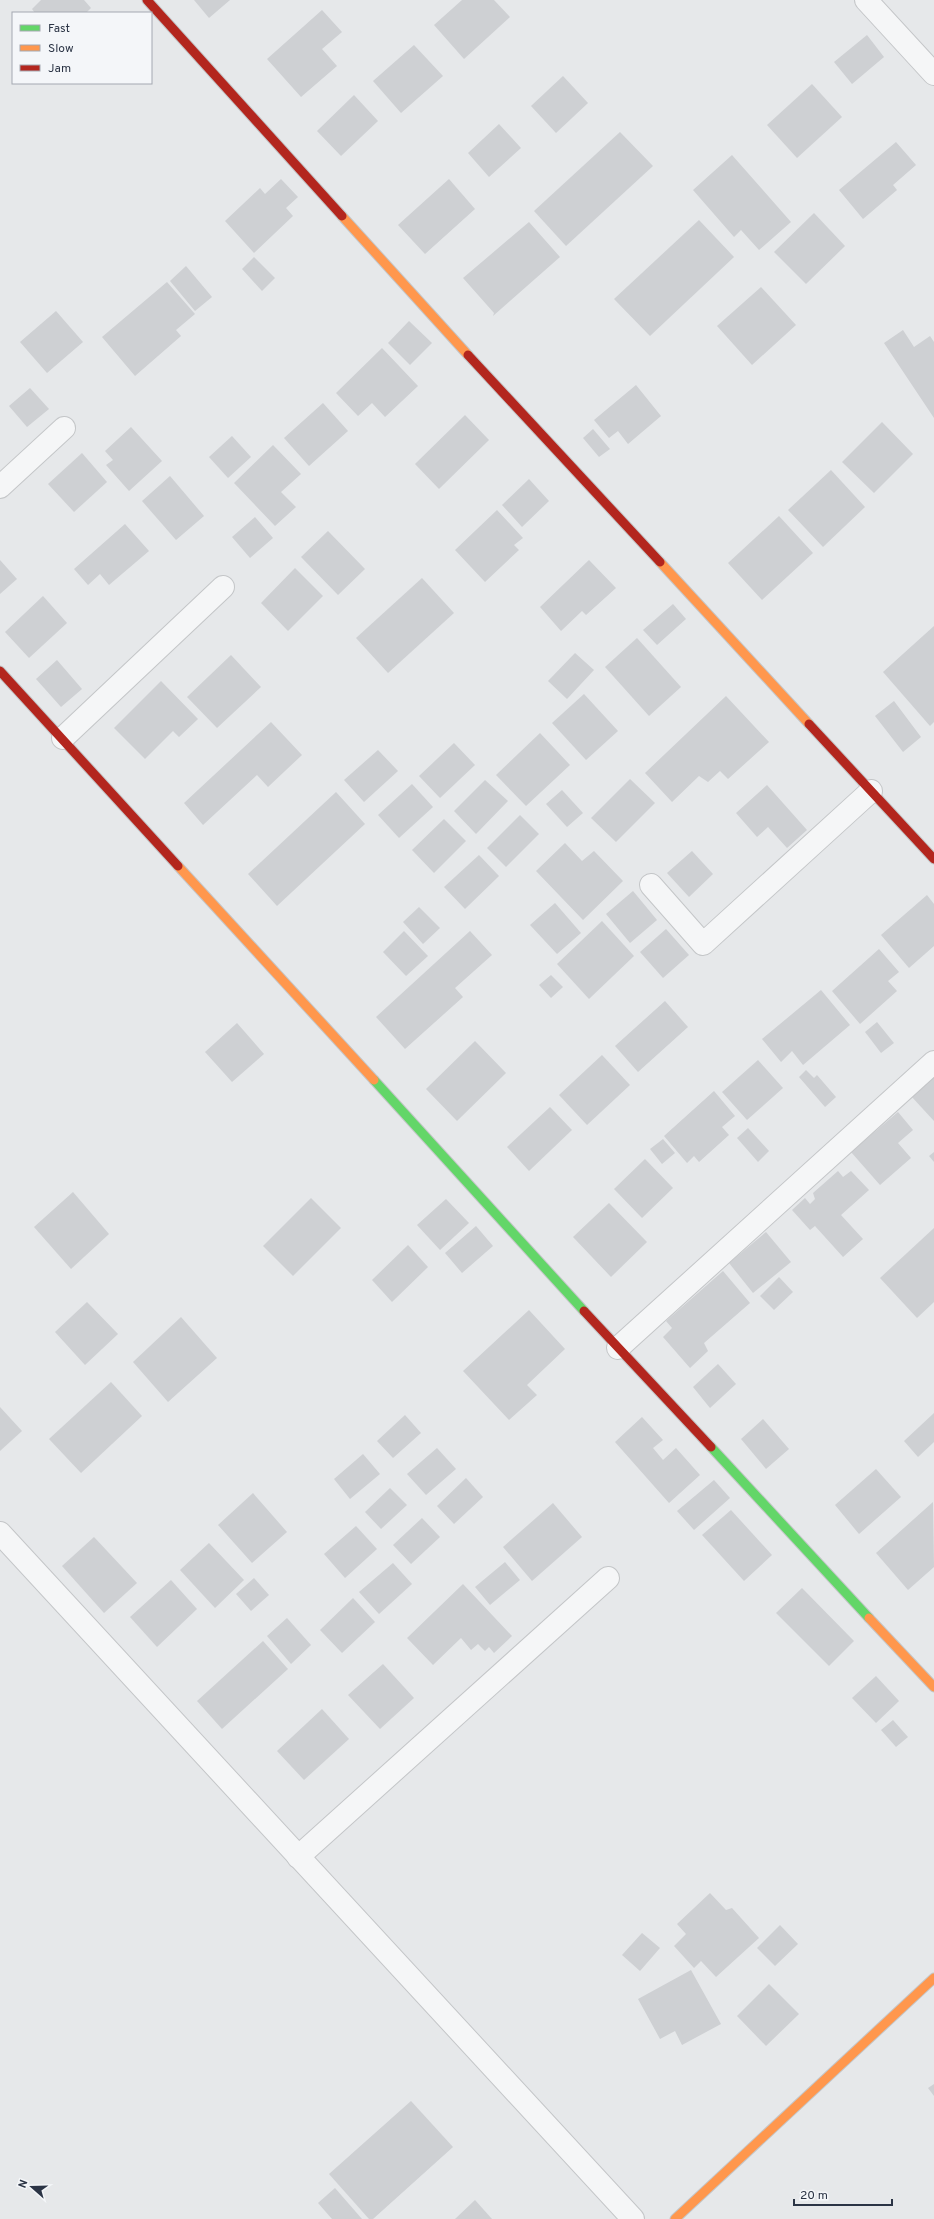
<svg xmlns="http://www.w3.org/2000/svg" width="934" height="2219" viewBox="0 0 934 2219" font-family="Overpass,sans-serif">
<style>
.building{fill:#ced0d3}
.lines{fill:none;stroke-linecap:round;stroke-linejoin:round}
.street-casing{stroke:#c4c6c8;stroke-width:24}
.fast-casing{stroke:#c4c6c8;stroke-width:11}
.slow-casing{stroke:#c4c6c8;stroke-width:11}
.jam-casing{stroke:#c4c6c8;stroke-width:11}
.street{stroke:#f5f6f7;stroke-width:22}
.fast{stroke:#63d668;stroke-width:9}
.slow{stroke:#ff974d;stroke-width:9}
.jam{stroke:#b3261e;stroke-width:9}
</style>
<rect width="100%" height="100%" fill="#e6e8ea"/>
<g class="building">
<polygon points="41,0 84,0 91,8 86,13 35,13 32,9"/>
<polygon points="194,0 230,0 209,18"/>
<polygon points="462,0 494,0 510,17 464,59 434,25"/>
<polygon points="322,10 342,32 322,49 337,66 301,97 267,59"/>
<polygon points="867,35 884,57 852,84 834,62"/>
<polygon points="414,45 443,76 401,113 373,81"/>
<polygon points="563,76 588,103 556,133 531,106"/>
<polygon points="812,84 842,117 797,158 767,125"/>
<polygon points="354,95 378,121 341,156 317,131"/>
<polygon points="499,124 521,148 489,177 468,153"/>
<polygon points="620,132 653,166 566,246 534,211"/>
<polygon points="896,142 916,165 893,185 897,190 863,219 839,190"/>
<polygon points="732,155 791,222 759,250 741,230 734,237 693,190"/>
<polygon points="281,179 298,197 286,208 293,216 254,253 225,221 260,188 265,194"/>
<polygon points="449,179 475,209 425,254 398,225"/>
<polygon points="814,213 845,246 806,284 774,252"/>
<polygon points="699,220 734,257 650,336 614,299"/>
<polygon points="529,222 560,257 493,316 494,313 463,278"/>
<polygon points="254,257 275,278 262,291 242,269"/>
<polygon points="186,266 212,297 195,311 170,281"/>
<polygon points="167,282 195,314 176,330 181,336 135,376 102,337"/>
<polygon points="761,287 796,325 752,365 717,326"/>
<polygon points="56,311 83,342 47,373 20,342"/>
<polygon points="409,321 432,343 410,365 388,343"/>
<polygon points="903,330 914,347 930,336 934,342 934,418 884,343"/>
<polygon points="382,348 418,386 385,417 372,403 358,416 336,393"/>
<polygon points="636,385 661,416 628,444 618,431 609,438 594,420"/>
<polygon points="30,388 49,409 27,427 9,406"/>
<polygon points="323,403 348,431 309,466 284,438"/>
<polygon points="465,415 489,440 439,489 415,464"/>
<polygon points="882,422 913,454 874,493 842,462"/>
<polygon points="131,427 162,461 129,491 106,465 113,460 105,451"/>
<polygon points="593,429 610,449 599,457 583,438"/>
<polygon points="232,436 251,457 228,478 209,457"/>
<polygon points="273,445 301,474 281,492 296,507 275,526 234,483"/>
<polygon points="82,453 107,482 74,512 48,484"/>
<polygon points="831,470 865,507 823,547 788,510"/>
<polygon points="170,476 204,516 176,540 142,501"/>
<polygon points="529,479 549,501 522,527 502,505"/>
<polygon points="497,510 523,538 514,545 519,550 485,582 455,550"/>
<polygon points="779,516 813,553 762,600 728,563"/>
<polygon points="255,517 273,538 250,558 232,537"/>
<polygon points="125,524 149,551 109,585 100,574 88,585 74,569"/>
<polygon points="328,531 365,569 338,595 301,557"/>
<polygon points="0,560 17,579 0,594"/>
<polygon points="589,560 616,588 586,615 582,611 561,631 540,607"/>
<polygon points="295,568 323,596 288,631 261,603"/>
<polygon points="422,578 454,613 388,673 356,638"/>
<polygon points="43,596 67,623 29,658 5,632"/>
<polygon points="673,604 686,619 657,645 643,630"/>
<polygon points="934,626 934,722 930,726 883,672"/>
<polygon points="637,638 681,687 649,716 605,667"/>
<polygon points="575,653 594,670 567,699 548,681"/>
<polygon points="231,655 261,687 217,728 187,697"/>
<polygon points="57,660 82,689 61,707 36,679"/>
<polygon points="161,681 198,719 179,737 173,731 145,759 114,728"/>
<polygon points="584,694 618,731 586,760 552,723"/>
<polygon points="726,696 769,742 728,779 720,771 708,782 699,776 672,802 645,773"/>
<polygon points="894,701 921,737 903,752 875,716"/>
<polygon points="271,722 302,755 268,787 257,775 203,825 184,803"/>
<polygon points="540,733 570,765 526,806 496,775"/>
<polygon points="454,743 475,765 440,798 419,776"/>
<polygon points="378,750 398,771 364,802 344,780"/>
<polygon points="630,779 655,803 616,842 591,818"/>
<polygon points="485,780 508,801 476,834 454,811"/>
<polygon points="412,784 433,807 399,838 378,815"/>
<polygon points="767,785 807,830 787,848 768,827 757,837 736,813"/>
<polygon points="562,790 583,813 567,827 546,804"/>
<polygon points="336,792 365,824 277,906 248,874"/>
<polygon points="520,815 539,834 506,867 487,848"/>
<polygon points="444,819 466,841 434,873 412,850"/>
<polygon points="565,843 582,861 594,851 623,881 583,920 536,871"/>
<polygon points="692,851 713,874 689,897 667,873"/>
<polygon points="479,855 499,876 465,909 444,887"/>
<polygon points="633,891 657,920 630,943 606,914"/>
<polygon points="927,895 934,904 934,946 909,968 881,935"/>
<polygon points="555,903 581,933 557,954 530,925"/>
<polygon points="419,907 440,928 423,944 403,922"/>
<polygon points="602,921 634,956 589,999 557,964"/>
<polygon points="666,929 689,955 663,978 640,952"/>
<polygon points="404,931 428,956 406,976 383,952"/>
<polygon points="470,931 492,955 455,988 463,997 405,1049 376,1017"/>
<polygon points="879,949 899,972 888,981 897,991 860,1024 832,991"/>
<polygon points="551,975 563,987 551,998 539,985"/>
<polygon points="821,990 850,1025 803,1065 792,1051 781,1062 762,1039"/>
<polygon points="665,1001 688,1027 638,1072 615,1046"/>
<polygon points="877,1022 894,1043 881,1053 865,1032"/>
<polygon points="237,1023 264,1054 232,1082 205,1052"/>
<polygon points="475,1041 506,1073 457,1121 426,1089"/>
<polygon points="602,1055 630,1085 587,1125 559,1095"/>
<polygon points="758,1060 783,1088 747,1120 722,1092"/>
<polygon points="806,1070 814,1078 817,1075 836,1097 825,1107 799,1077"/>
<polygon points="934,1075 934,1121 911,1096"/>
<polygon points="714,1091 735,1116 722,1127 729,1135 699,1162 694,1156 687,1163 664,1136"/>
<polygon points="550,1107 572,1130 529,1171 507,1147"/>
<polygon points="898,1112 913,1130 898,1143 911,1158 880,1185 851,1152"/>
<polygon points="748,1128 769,1151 758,1162 737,1138"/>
<polygon points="663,1139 675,1153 662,1164 650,1149"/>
<polygon points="934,1152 934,1162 929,1156"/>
<polygon points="645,1159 673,1188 642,1218 614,1189"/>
<polygon points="838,1171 843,1177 851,1171 869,1190 841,1215 863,1239 843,1257 815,1226 810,1230 792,1210 805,1198 810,1204 815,1199 813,1193"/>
<polygon points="73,1192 109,1234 71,1269 34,1227"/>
<polygon points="311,1198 341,1228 293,1276 263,1246"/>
<polygon points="446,1199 469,1223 440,1250 417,1225"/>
<polygon points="609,1203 647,1242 611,1277 573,1237"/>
<polygon points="476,1226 493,1246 462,1273 445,1253"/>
<polygon points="934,1228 934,1302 917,1318 880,1278"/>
<polygon points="766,1232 791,1262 753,1293 729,1263"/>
<polygon points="408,1245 428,1267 392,1302 372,1280"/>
<polygon points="723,1271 750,1303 704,1343 708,1351 690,1368 663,1337 672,1328 666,1321"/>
<polygon points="779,1277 793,1292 774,1310 760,1296"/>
<polygon points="87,1302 118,1334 85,1365 55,1332"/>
<polygon points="529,1310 565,1349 527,1385 537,1395 509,1420 463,1371"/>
<polygon points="181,1317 217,1358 168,1402 133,1362"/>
<polygon points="718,1364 736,1384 710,1408 693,1387"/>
<polygon points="111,1382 142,1416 81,1473 49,1439"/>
<polygon points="0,1407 22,1431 0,1451"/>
<polygon points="934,1413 934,1442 918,1457 904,1441"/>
<polygon points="405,1415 421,1433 393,1458 377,1441"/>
<polygon points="642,1417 663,1440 653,1448 663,1460 676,1448 700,1475 669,1503 615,1442"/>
<polygon points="763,1419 789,1449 766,1469 741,1439"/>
<polygon points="437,1448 456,1469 426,1495 407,1474"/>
<polygon points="363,1454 380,1474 350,1499 334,1479"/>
<polygon points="876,1469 901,1497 859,1534 835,1505"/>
<polygon points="466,1478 483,1497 454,1524 437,1506"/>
<polygon points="714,1480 730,1498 694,1530 677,1511"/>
<polygon points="390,1488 407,1505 381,1529 365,1512"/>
<polygon points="253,1493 287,1532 252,1563 218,1525"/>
<polygon points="933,1502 934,1567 908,1590 876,1553"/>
<polygon points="553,1503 582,1537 532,1581 503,1547"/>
<polygon points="731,1510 772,1555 744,1581 702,1535"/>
<polygon points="422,1518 440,1537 411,1564 393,1545"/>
<polygon points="356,1526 377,1549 345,1578 324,1554"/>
<polygon points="94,1537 137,1583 104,1613 62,1566"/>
<polygon points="209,1543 244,1580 215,1608 180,1570"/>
<polygon points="505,1562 520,1580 490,1605 475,1587"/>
<polygon points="393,1563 412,1584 379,1614 359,1592"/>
<polygon points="254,1578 269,1595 251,1611 236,1594"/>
<polygon points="171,1580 197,1609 157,1647 130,1617"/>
<polygon points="463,1584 512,1636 494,1653 489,1647 485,1651 478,1644 471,1650 461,1638 433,1665 407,1638"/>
<polygon points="802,1588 854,1641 829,1666 776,1613"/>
<polygon points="353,1598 375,1622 342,1653 320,1630"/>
<polygon points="287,1618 311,1645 291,1664 267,1636"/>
<polygon points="263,1641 288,1669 222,1729 197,1701"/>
<polygon points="383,1664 414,1698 380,1729 348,1695"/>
<polygon points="876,1676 899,1701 876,1723 852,1698"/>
<polygon points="322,1709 349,1739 304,1780 277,1751"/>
<polygon points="893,1720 908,1737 896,1747 881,1730"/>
<polygon points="710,1893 726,1910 732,1908 759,1938 716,1977 701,1961 694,1968 674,1946 686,1934 677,1924"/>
<polygon points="780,1925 798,1944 775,1966 757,1948"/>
<polygon points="642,1933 660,1948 640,1971 622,1955"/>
<polygon points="691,1970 721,2024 682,2045 675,2031 660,2039 638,1999"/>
<polygon points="769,1984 799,2014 766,2046 737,2016"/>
<polygon points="934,2084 934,2096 928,2088"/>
<polygon points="411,2101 453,2147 373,2219 369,2219 329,2174"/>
<polygon points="335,2188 362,2219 332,2219 318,2203"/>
<polygon points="475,2200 492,2219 455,2219"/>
</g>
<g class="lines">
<g class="street-casing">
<g id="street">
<polyline points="866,0 934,74"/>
<polyline points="0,487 64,428"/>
<polyline points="63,738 223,587"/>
<polyline points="651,885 703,944 871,791"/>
<polyline points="618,1348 934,1062"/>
<polyline points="0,1533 633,2219"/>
<polyline points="298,1857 608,1578"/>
</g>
</g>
<g class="fast-casing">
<g id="fast">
<polyline points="374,1080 584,1311"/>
<polyline points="711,1447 869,1618"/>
</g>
</g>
<g class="slow-casing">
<g id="slow">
<polyline points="342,216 468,355"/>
<polyline points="660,562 809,724"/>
<polyline points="178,866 374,1080"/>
<polyline points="869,1618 934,1687"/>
<polyline points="675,2219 934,1978"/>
</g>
</g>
<g class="jam-casing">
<g id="jam">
<polyline points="147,0 342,216"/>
<polyline points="468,355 660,562"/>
<polyline points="0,671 178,866"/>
<polyline points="809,724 934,859"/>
<polyline points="584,1311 711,1447"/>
</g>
</g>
<use href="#street" class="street"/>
<use href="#fast" class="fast"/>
<use href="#slow" class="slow"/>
<use href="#jam" class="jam"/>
</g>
<rect x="12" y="12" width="140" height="72" fill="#f4f6f9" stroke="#a4a8b1"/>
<rect x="20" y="25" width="20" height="6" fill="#63d668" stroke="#a4a8b1"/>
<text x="48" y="32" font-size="12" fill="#2b3445">Fast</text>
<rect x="20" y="45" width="20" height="6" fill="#ff974d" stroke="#a4a8b1"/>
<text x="48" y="52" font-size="12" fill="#2b3445">Slow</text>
<rect x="20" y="65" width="20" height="6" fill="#b3261e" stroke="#a4a8b1"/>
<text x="48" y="72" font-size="12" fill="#2b3445">Jam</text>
<g transform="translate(32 2187) rotate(290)" stroke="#f4f6f9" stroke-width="3" paint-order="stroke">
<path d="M0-3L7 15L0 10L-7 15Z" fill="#2b3445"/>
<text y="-6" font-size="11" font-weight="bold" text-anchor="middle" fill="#2b3445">N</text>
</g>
<path d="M794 2199v6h98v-6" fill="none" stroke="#2b3445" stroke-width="2"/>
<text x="800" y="2199" font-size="12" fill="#2b3445" stroke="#f4f6f9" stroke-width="3" paint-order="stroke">20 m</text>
</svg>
